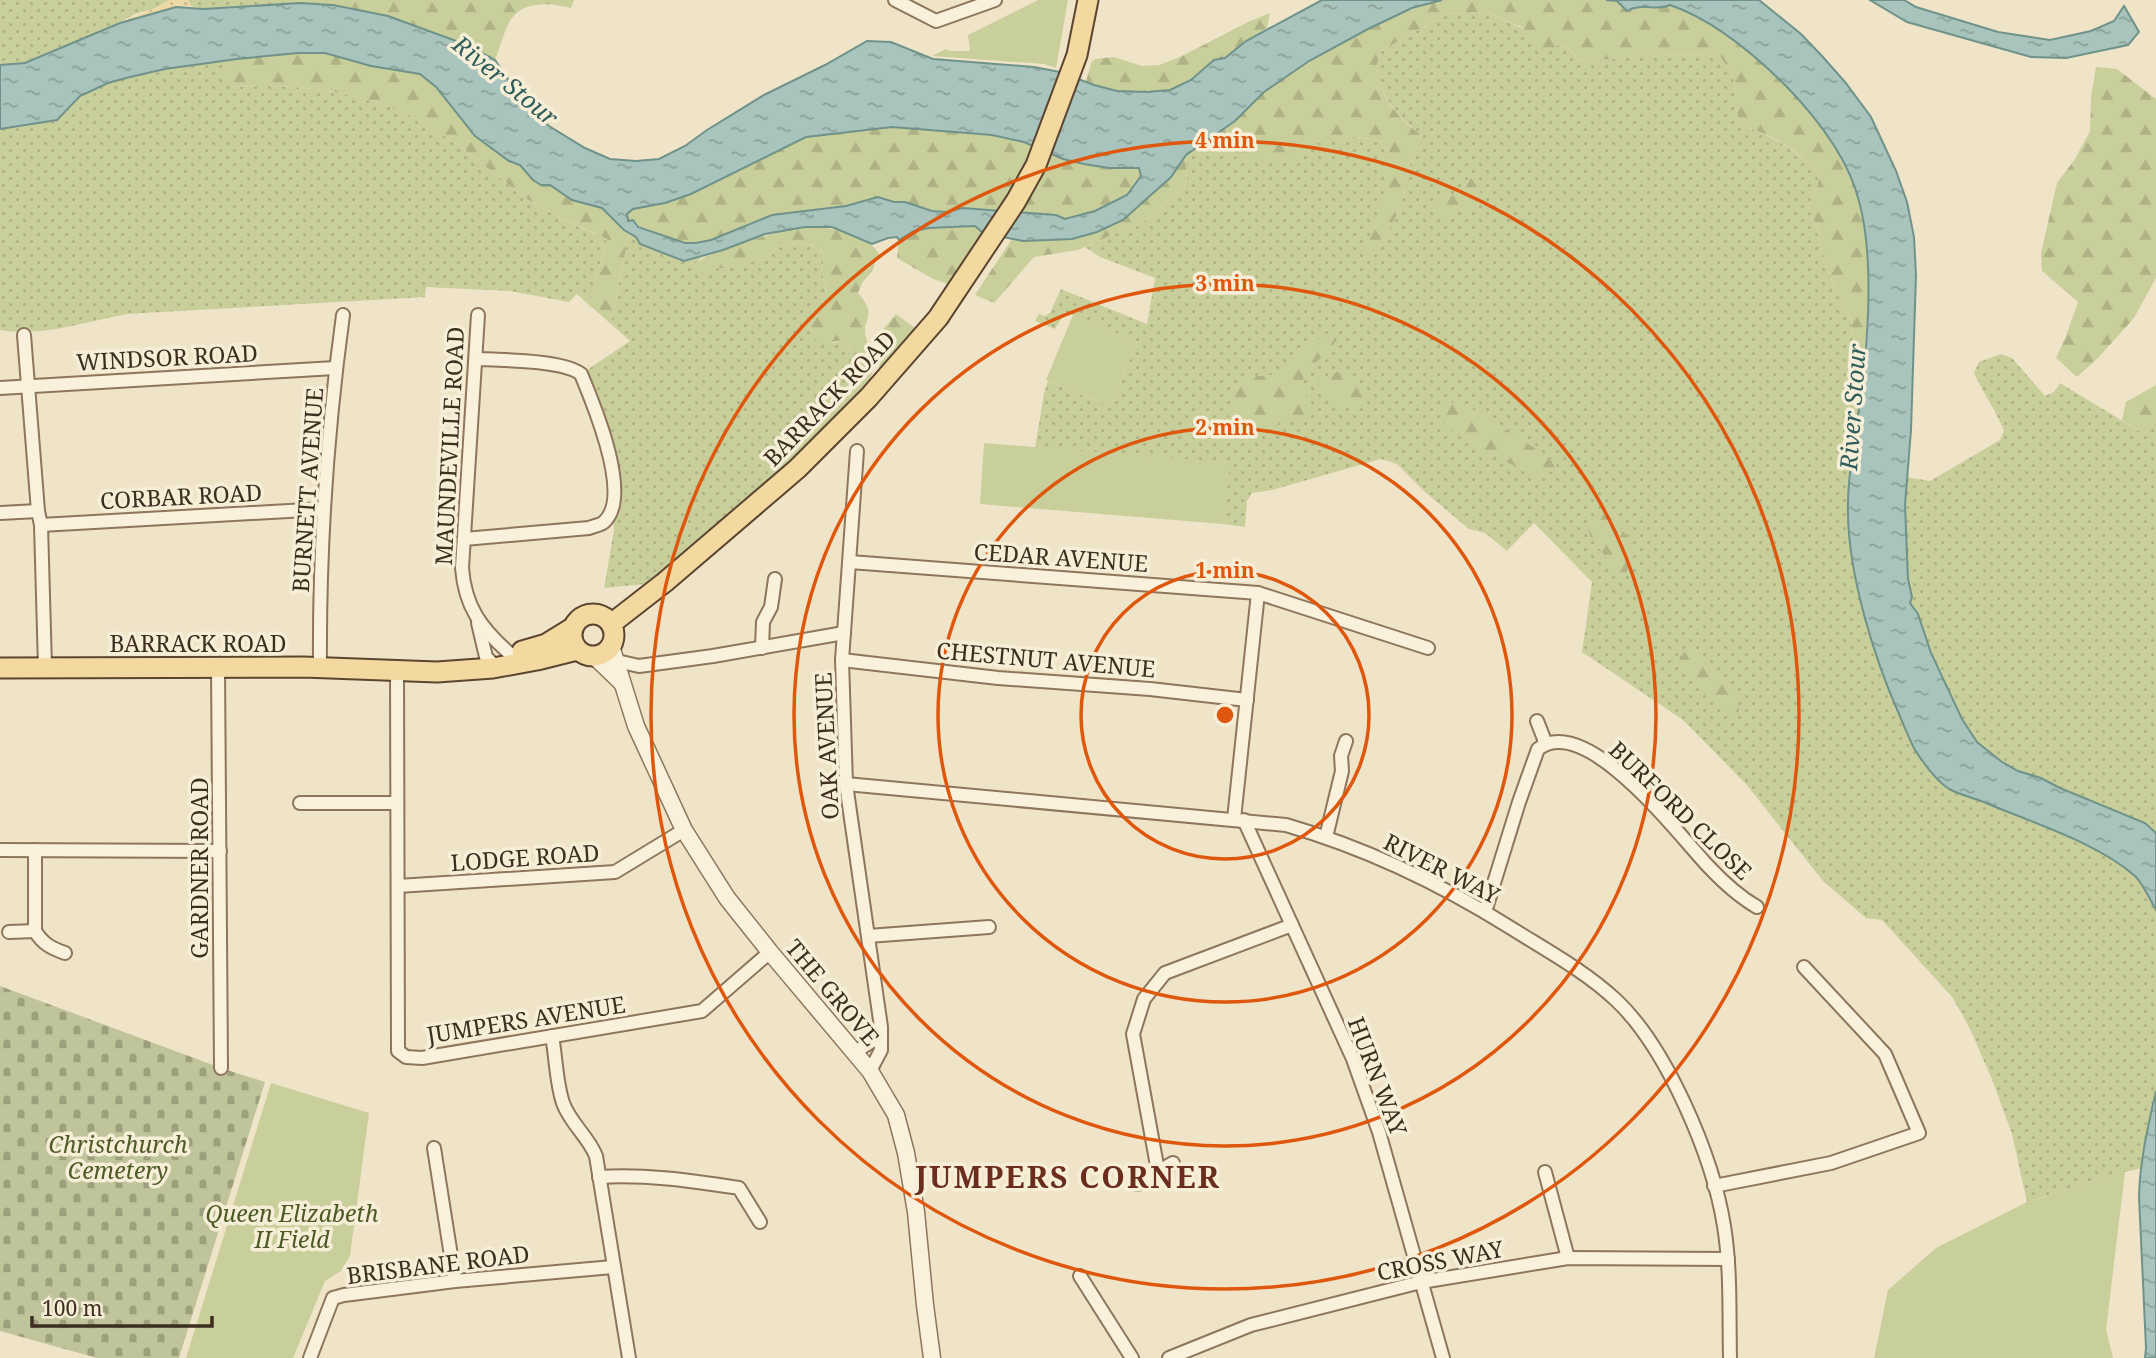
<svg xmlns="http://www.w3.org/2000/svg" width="2156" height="1358" viewBox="0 0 2156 1358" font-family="'Noto Serif',serif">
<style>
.grass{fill:url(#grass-dots);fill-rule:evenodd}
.forest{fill:url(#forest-firs)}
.sand{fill:url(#sand-dots)}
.cemetery{fill:url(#cemetery-stones)}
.park{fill:#c9cf9b}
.water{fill:url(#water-ripples);stroke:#6f938a;stroke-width:2;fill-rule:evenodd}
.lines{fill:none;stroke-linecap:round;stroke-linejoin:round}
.minor-casing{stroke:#8d765c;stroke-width:16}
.tertiary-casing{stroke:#8d765c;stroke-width:19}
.primary-casing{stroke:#5b4430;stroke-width:23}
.minor{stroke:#faf1dc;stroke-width:12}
.tertiary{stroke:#faf1dc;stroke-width:16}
.primary{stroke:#f3d9a0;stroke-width:19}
.ring{fill:none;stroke:#df570d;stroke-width:3.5}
.labels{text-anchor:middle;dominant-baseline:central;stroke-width:7;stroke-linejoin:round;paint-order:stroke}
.street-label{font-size:23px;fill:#3d2e20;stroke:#f7eed8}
.park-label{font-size:23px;font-style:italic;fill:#4d5a26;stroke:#f7eed8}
.water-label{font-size:24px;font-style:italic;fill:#2f5d5a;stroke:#f7eed8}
.district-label{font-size:30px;font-weight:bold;letter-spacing:2px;fill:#6b2e1e;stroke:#f7eed8}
.centre{fill:#df570d;stroke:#f7eed8;stroke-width:3.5}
.ring-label{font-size:21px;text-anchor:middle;font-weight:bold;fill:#df570d;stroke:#f7eed8;stroke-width:7;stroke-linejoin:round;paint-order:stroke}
</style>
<defs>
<pattern id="grass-dots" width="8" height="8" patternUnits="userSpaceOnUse" patternTransform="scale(1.75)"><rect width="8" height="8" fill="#c9cf9b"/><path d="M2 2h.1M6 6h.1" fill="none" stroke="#aeb285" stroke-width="1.8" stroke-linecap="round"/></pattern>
<pattern id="forest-firs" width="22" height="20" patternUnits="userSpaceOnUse" patternTransform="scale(1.75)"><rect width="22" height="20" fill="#c9cf9b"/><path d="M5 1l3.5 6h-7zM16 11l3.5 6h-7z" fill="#aeb285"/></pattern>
<pattern id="sand-dots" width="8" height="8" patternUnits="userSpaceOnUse" patternTransform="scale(1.75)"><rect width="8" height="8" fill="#ecd9a5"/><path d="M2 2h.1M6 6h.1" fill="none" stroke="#cbbb8e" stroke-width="1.8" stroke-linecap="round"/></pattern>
<pattern id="cemetery-stones" width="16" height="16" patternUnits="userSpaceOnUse" patternTransform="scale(1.75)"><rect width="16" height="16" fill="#bfc49a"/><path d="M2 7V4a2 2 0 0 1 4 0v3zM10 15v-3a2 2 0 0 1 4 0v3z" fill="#9ca07d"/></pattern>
<pattern id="water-ripples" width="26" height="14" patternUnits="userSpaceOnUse" patternTransform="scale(1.75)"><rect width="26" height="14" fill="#a9c4bc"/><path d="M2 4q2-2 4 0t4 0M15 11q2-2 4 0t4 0" fill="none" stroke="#8ba098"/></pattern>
</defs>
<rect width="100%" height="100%" fill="#f0e4c8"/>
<g class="grass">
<polygon points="0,0 169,0 156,8 135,14 107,29 25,63 0,65"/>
<polygon points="188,0 301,0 300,3 204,9 191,6"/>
<path d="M 1487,12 L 1558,45 C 1568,47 1573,51 1577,60 L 1593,61 L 1652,54 L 1719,55 L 1733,75 L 1736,92 L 1736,110 L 1741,125 C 1775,137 1795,149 1820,175 L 1817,187 L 1808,206 L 1817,228 L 1824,261 L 1834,286 L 1851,319 L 1853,341 L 1842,466 L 1930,481 L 2000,440 L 2004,431 C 1996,410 1983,393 1974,373 L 1979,362 L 2001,354 L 2012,358 L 2045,396 L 2054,392 L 2060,383 L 2144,434 L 2156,421 L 2156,1165 L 2125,1172 L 2027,1202 L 2012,1134 L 1993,1082 L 1971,1031 L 1953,998 L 1882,920 L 1866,918 L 1823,881 L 1746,784 L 1683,720 L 1582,652 L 1592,582 L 1534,523 L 1507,551 L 1485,533 L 1469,529 L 1425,492 L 1397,464 L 1381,459 L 1272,490 L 1252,493 L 1247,501 L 1245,527 L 1223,524 L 1229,463 L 1035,448 L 1044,393 L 1048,381 L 1110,406 L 1137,342 L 1065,312 L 1055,329 L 1035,321 L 1039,314 L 1045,316 L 1050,313 L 1061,289 L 1147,324 L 1155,278 L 1100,257 L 1085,247 L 1146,220 L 1184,187 L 1187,178 L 1186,155 L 1209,140 L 1238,158 L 1350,136 L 1380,141 L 1389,152 L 1389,170 L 1370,259 L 1378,249 L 1401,207 L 1406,175 L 1422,135 C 1404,124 1374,90 1377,67 C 1377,62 1379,56 1381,51 L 1447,14 ZM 1469,176 L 1479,201 L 1469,208 L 1437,201 C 1451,196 1465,192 1469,176 Z"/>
<path d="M 230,60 L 225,69 L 235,87 C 303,83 372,92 431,127 C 465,147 494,175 526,198 C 551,215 580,227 607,239 L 589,305 L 577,294 L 569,302 L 510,291 L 426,287 L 425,297 L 127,314 C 85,322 43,337 0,330 L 0,129 L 57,120 L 80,96 L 108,83 L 165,69 Z"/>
<path d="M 629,233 L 664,253 L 684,260 L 702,257 L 693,266 C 708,267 723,270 737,267 C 768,259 792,227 824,253 L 822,273 L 827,292 L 822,307 L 809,330 L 833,343 L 844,340 L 858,362 L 874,360 L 869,397 L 665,582 L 604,588 L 614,530 L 614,475 L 581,374 L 630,341 L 611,324 Z"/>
</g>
<g class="forest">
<path d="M 301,0 L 574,0 L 571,8 C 552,3 526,0 512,18 C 505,27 500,48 495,60 C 434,28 369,7 300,3 Z"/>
<path d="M 1442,0 L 1606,0 C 1627,3 1649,14 1670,5 C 1711,19 1752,51 1783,83 C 1815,116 1843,154 1858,198 C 1872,236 1869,280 1867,319 C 1863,369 1858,418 1851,468 L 1841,466 L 1853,341 L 1851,319 L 1834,286 L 1824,261 L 1817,228 L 1808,206 L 1817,187 L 1820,175 C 1794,148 1777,137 1741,125 L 1736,110 L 1736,92 L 1733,75 L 1719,55 L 1652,54 L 1593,61 L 1577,60 C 1573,50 1568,47 1558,45 L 1546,53 L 1527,40 L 1523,28 L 1487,12 L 1447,14 L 1381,51 C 1379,58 1376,65 1377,73 C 1380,96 1402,123 1422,135 L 1406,175 L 1401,207 L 1378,249 L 1369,260 L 1365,254 C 1376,221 1388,188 1389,152 L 1380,141 L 1350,136 L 1305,147 L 1289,162 L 1238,158 L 1209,140 C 1217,134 1226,128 1235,121 C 1246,111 1254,100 1266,91 C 1315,53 1383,16 1442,0 Z"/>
<polygon points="1270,13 1267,28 1246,41 1225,59 1214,60 1191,80 1170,90 1147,92 1117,91 1086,82 1091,63 1095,59 1114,57 1142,66 1159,65 1180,57 1248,22"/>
<path d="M 298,53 L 325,53 L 371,66 L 420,74 L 436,87 L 448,103 L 509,161 L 520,165 L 533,180 L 550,185 L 572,200 L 602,208 L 629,233 L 611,324 L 589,305 L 607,239 C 580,226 550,215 526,198 C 494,175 465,147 431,127 C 371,92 303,83 235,87 L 225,80 L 225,69 L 230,60 Z"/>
<polygon points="2096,67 2117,69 2156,99 2156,278 2134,318 2098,358 2077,377 2056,358 2066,336 2078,302 2042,271 2041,253 2057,183 2075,159 2090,131 2091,97"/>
<polygon points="892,127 992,135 1024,142 1063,159 1084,164 1109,168 1140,168 1141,176 1127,195 1095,211 1065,219 1056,215 963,208 946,212 932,211 905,202 894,202 878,197 846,206 772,215 711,240 696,243 685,243 628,222 627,214 633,209 665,203 691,194 806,137"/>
<polygon points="1186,155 1187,178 1184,187 1146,220 1078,250 1034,257 994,303 975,295 1012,239 1024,241 1072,239 1171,177"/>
<path d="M 1469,175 L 1485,199 L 1469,208 L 1443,217 L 1433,211 L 1436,201 C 1451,196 1465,192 1469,175 Z"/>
<polygon points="975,226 983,233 948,284 933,279 897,258 899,240 914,231 929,228"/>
<path d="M 805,227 C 832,227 861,231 879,253 L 872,271 L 862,283 L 858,293 C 880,318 860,318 866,338 C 867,342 869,346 871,349 L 867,360 L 858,362 L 851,358 L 849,347 L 844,340 L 820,344 L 813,338 L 809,330 L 822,307 L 827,292 L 822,273 L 824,253 C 793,227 769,258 739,267 C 724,271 716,264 703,273 L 693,266 C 703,256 713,254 726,249 C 754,238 776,232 805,227 Z"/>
<polygon points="896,314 915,328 896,354 879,370 882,331"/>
<path d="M 1330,332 L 1337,339 C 1329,354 1313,362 1303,377 L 1309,411 C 1289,425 1287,422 1266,427 C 1254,431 1245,436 1232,437 L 1227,425 L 1236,385 L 1250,377 L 1271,375 L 1302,350 Z"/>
<polygon points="1337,372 1355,378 1368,395 1358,404 1343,407 1327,395 1318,381"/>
<polygon points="2156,385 2156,421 2144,434 2122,420 2126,402"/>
<path d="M 1461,402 L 1549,457 L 1557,464 L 1554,470 L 1543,476 C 1507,465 1476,448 1446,427 L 1442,412 L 1443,403 Z"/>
<polygon points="1599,513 1614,519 1632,543 1631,563 1626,573 1618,573 1590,536 1588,526 1591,517"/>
<path d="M 1686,651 C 1706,650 1741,693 1739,712 L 1734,715 C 1713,710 1705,693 1693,676 C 1689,670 1683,665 1679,658 Z"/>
</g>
<path class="sand" d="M 169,0 L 188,0 L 191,6 L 176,7 L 120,23 C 136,14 155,11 169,0 Z"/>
<polygon class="cemetery" points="0,986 221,1068 265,1082 179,1358 97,1358 0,1331"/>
<g class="park">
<polygon points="1038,0 1068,0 1056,68 1044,64 932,56 946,49 949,51 970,51 968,35"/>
<polygon points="1073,315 1137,342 1110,406 1046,380"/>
<polygon points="984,443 1230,463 1223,524 980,504"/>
<polygon points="271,1083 369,1113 350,1256 341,1271 325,1281 293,1358 186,1358"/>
<polygon points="2125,1172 2106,1330 2113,1358 1874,1358 1888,1290 1936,1248 2027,1202"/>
</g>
<g class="water">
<path d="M 1322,0 L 1442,0 L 1412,8 L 1368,29 L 1309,61 L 1264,92 L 1235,121 L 1186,155 L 1171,177 L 1123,220 L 1097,232 L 1072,239 L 1049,240 L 1023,241 L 983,233 L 975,226 L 929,228 L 914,231 L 899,240 L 897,237 L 888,238 L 872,244 L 832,227 L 805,227 L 765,234 L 723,250 L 684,261 L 640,244 L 636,237 L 624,230 L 602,208 L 572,200 L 550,185 L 541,185 L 533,180 L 520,165 L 509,161 L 475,136 L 436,87 L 420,74 L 371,66 L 325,53 L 298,53 L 237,59 L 165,69 L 130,77 L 108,83 L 80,96 L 57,120 L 0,129 L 0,65 L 25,63 L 120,23 L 176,7 L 204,9 L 300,3 L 333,5 L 388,16 L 467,45 L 495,60 L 523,101 L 549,126 L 585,148 L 610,159 L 636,161 L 659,159 L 685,146 L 707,130 L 764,95 L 825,65 L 867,41 L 891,42 L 933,59 L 1034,67 L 1060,72 L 1094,85 L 1117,91 L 1147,92 L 1170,90 L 1191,80 L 1214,60 L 1225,58 L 1246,41 ZM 892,127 L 992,135 L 1024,142 L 1063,159 L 1084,164 L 1109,168 L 1139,168 L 1141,176 L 1127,195 L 1095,211 L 1065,219 L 1056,215 L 963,208 L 946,212 L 932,211 L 905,202 L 894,202 L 878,197 L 846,206 L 772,215 L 711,240 L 696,243 L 685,243 L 638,227 L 633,220 L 628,221 L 627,214 L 633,209 L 665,203 L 691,194 L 806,137 Z"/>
<path d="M 1606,0 L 1759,0 L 1801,34 L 1822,56 L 1845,82 L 1871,117 L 1896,171 L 1907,202 L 1914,237 L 1916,275 L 1911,430 L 1905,505 L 1908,579 L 1912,597 L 1910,603 L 1918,614 L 1931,653 L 1962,719 L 1977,742 L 2002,762 L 2018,771 L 2041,778 L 2060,788 L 2145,823 L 2156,833 L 2156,910 C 2150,900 2144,885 2135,876 C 2098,843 2033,823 1986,803 C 1975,798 1960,795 1949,789 C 1935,780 1924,764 1915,750 C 1909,739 1904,726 1899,714 C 1874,658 1849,576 1848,515 C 1847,477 1855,438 1860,401 C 1868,341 1875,260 1859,201 C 1848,158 1817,118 1786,86 C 1754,54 1714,20 1670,5 C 1654,12 1642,2 1627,11 L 1617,1 Z"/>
<polygon points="1870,0 1904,0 1916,7 1998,32 2050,40 2091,31 2114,21 2124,6 2139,32 2128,45 2066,58 2031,57 1907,22"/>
<path d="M 2156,1091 L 2156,1358 L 2145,1358 L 2146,1348 L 2139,1196 C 2140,1160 2148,1126 2156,1091 Z"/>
</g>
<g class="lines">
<g class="minor-casing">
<g id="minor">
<polyline points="895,0 936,21 995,0"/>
<path d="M 478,315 L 462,568 C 465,607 481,628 509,653"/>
<polyline points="24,335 38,511 41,525 45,667"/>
<polyline points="0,388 335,368"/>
<polyline points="857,451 842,660 846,784 881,1027 881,1050 870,1071"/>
<polyline points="0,513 38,511"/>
<polyline points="41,525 323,509"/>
<path d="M 464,539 L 589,528 C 593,526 601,525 604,522 C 633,496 593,403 581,374 C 563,360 500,360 476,359"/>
<polyline points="850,562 1258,593 1428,648"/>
<polyline points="478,623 486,657 497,668"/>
<polyline points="762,648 763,622 771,607 775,579"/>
<polyline points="842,660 998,678 1150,689 1247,700"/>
<polyline points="617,661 639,666 713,656 844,633"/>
<polyline points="218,668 221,1068"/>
<path d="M 320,668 C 319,549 327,432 343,315"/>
<polyline points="397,669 398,1051 406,1057 422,1058 702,1011 770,952"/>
<polyline points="1537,721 1546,744"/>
<path d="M 846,784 L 1286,825 C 1366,848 1441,884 1511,928 C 1546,950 1585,971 1616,1000 C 1667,1048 1713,1157 1724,1226 C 1731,1269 1729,1314 1730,1358"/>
<polyline points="300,803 397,803"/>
<polyline points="1234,819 1258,593"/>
<polyline points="1244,820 1353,1059 1379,1132 1443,1358"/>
<polyline points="1326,837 1342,771 1341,756 1346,741"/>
<polyline points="0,850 220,851"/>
<path d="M 35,850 L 35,931 C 43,944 51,948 65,953"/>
<polyline points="398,886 615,872 684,830"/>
<path d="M 1485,912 L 1519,802 L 1538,749 C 1586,712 1678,834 1708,866 C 1723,882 1738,896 1757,907"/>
<polyline points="9,932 35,931"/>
<polyline points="868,936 989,927"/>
<path d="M 552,1036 C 556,1057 556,1082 563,1103 C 570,1123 588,1136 596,1156 L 629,1358"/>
<polyline points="855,1052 880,1036"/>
<polyline points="434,1148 455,1281"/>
<polyline points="1158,1171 1133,1034 1144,999 1165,973 1292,925"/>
<polyline points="1545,1172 1568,1258"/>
<path d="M 599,1177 C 647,1174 692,1181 739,1188 L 760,1222"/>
<polyline points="1137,1184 1173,1163"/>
<polyline points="1714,1186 1831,1163 1919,1133 1885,1054 1804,967"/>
<polyline points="1080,1276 1132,1358"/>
<polyline points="310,1358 331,1303 333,1298 344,1295 455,1281 613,1267"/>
<polyline points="1169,1358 1251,1325 1421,1282 1568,1258 1728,1259"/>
</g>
</g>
<g class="tertiary-casing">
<g id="tertiary">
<polyline points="611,646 636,726 684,830 727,898 770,952 870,1071 896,1115 906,1153 916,1212 925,1305 932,1358"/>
<polyline points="594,656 621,682"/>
</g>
</g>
<g class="primary-casing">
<g id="primary">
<circle cx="593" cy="635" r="21"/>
<polyline points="611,624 665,582 797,469 869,397 938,318 1016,201 1036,165 1077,55 1088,0"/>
<polyline points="522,651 546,644 572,628"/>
<polyline points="0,668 303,667 437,672 493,668 537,660 577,650"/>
</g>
</g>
<use href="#minor" class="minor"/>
<use href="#tertiary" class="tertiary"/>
<use href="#primary" class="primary"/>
</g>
<g class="ring">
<circle cx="1225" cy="715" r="144"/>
<circle cx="1225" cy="715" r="287"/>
<circle cx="1225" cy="715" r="431"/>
<circle cx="1225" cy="715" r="574"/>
</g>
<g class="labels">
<g class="street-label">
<text transform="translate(167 357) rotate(-3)">WINDSOR ROAD</text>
<text transform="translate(829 398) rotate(-46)">BARRACK ROAD</text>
<text transform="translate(449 446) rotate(-87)">MAUNDEVILLE ROAD</text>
<text transform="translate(307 490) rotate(-86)">BURNETT AVENUE</text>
<text transform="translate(181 496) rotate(-3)">CORBAR ROAD</text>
<text transform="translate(1061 557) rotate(4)">CEDAR AVENUE</text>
<text x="198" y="643">BARRACK ROAD</text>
<text transform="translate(1046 659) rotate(5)">CHESTNUT AVENUE</text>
<text transform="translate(826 746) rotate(-93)">OAK AVENUE</text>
<text transform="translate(1681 810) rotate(44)">BURFORD CLOSE</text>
<text transform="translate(525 857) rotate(-4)">LODGE ROAD</text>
<text transform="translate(199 868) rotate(-90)">GARDNER ROAD</text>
<text transform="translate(1442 868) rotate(27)">RIVER WAY</text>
<text transform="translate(833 992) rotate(50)">THE GROVE</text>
<text transform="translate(526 1019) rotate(-9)">JUMPERS AVENUE</text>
<text transform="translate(1378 1076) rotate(69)">HURN WAY</text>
<text transform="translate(1440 1260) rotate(-11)">CROSS WAY</text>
<text transform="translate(438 1264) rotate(-7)">BRISBANE ROAD</text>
</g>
<g class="park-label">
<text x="118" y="1144">Christchurch<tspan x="118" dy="26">Cemetery</tspan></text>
<text x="292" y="1213">Queen Elizabeth<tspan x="292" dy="26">II Field</tspan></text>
</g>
<g class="water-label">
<text transform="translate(506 80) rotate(39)">River Stour</text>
<text transform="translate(1852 407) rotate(-86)">River Stour</text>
</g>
<g class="district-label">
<text x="1068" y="1176">JUMPERS CORNER</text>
</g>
</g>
<circle cx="1225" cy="715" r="10" class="centre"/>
<g class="ring-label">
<text x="1225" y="148">4 min</text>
<text x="1225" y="291">3 min</text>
<text x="1225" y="435">2 min</text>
<text x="1225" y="578">1 min</text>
</g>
<path d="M32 1316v10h180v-10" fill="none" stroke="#3d2e20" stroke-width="3.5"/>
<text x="42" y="1316" font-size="21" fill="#3d2e20" stroke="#f7eed8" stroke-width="5" paint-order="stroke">100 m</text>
</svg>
